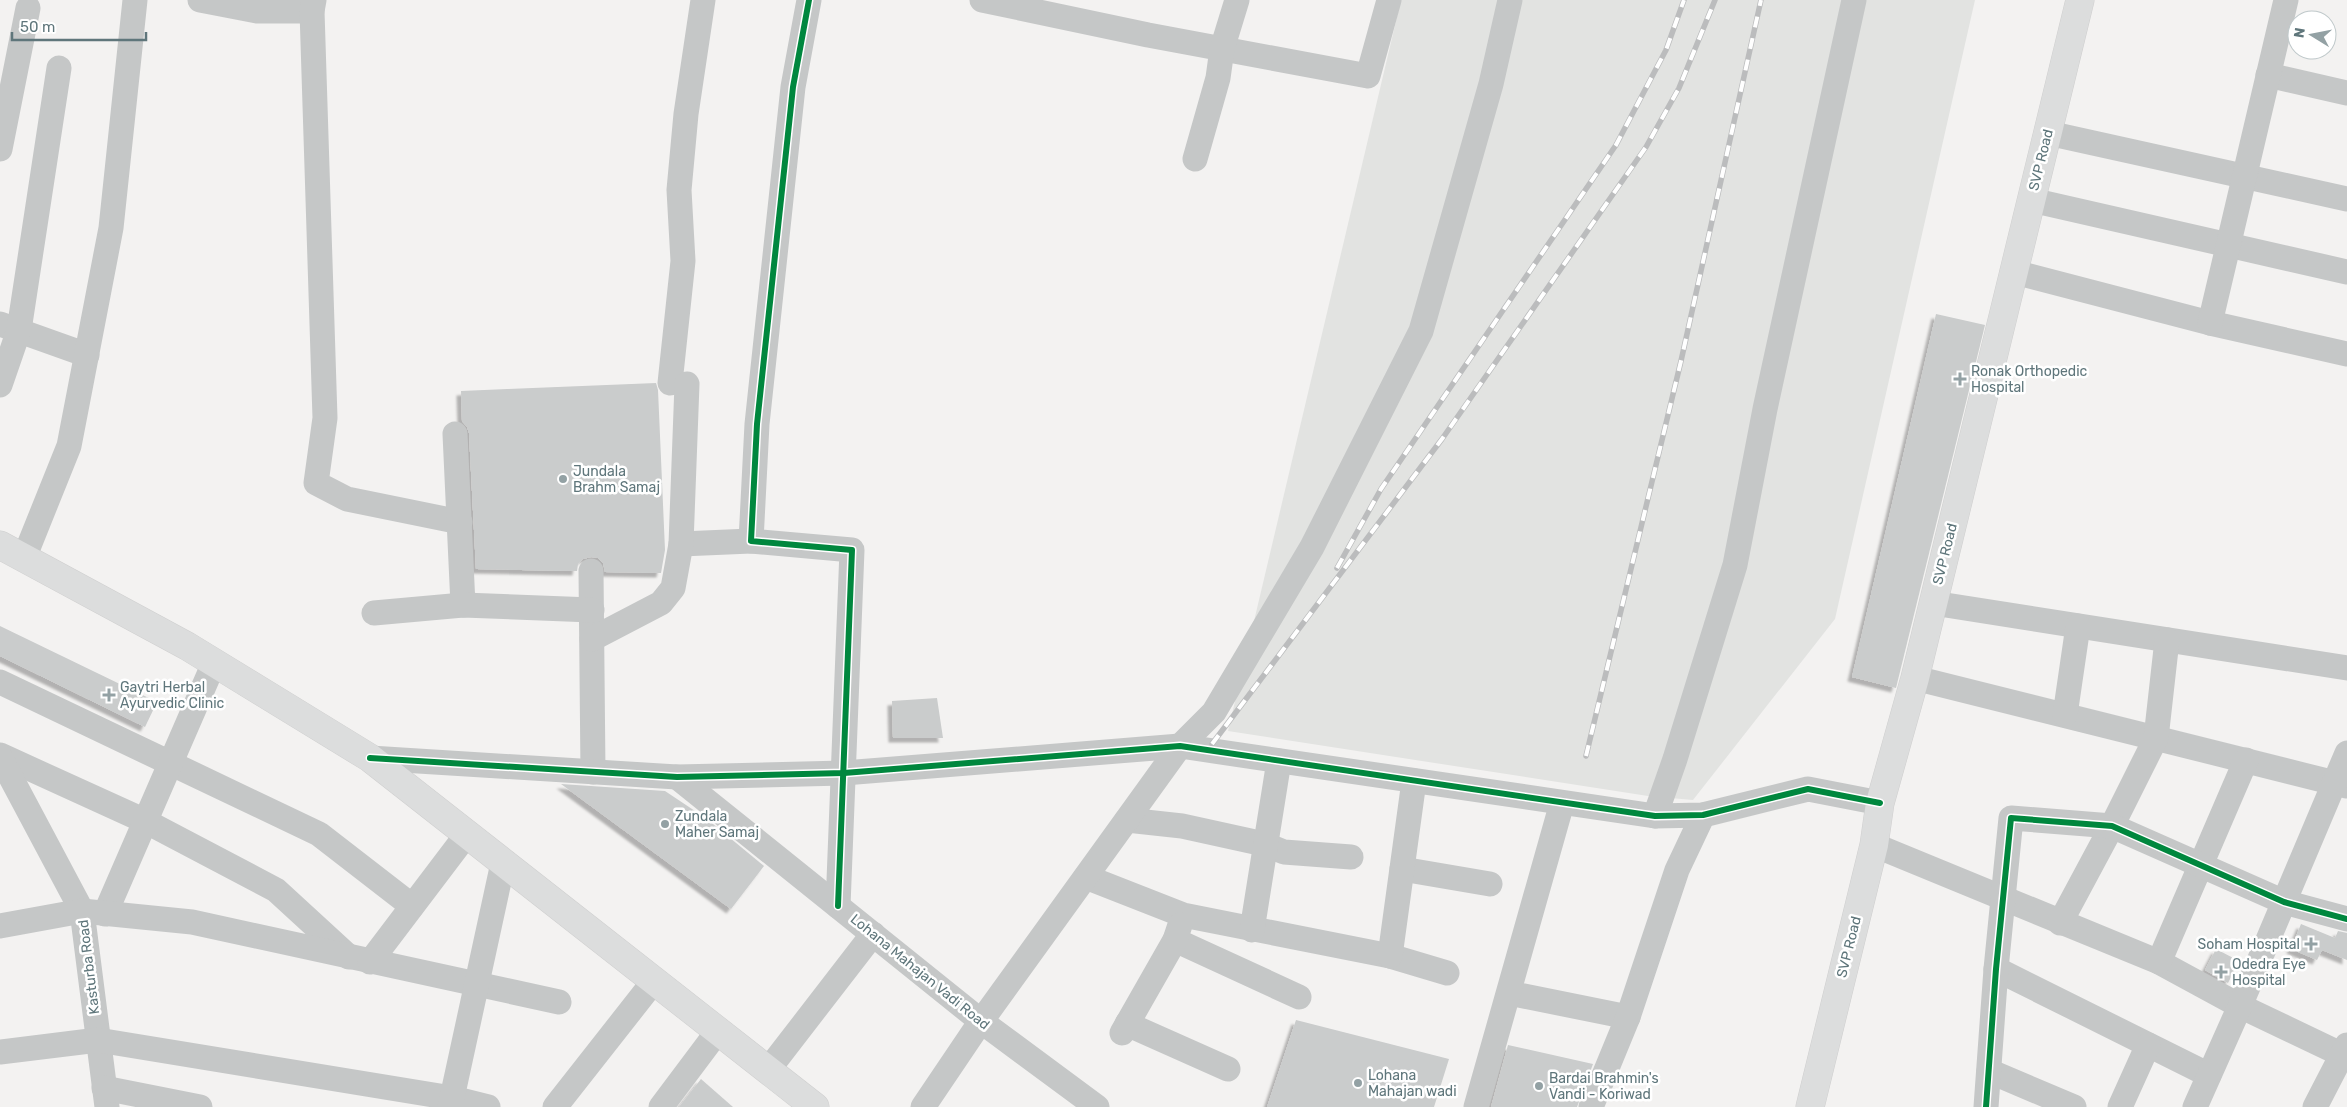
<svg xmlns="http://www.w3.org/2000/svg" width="2347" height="1107" viewBox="0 0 2347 1107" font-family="Rubik,sans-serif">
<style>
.built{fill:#e2e3e1}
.building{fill:#cacccc;filter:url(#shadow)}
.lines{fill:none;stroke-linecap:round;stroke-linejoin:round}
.major-casing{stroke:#cfcfcf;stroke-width:29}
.minor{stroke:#c5c7c7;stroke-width:25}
.major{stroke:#dcdddd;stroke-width:28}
.rail-casing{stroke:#bbbcbd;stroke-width:5.5}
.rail{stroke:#fff;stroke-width:4;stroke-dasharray:11;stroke-linecap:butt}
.cycleway-casing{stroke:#fff;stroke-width:9}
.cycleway{stroke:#00873e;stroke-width:6}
.poi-dot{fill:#93a1a4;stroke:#fff;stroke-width:2}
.labels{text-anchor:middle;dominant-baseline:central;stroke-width:5;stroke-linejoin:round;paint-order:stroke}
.street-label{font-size:14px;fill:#5f767b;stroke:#fff}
.poi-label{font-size:14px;fill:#5f767b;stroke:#fff;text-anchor:start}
</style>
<defs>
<filter id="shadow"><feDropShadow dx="-4.5" dy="4.5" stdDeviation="1" flood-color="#0004"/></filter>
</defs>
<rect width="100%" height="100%" fill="#f3f2f1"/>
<polygon class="built" points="1401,0 1975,0 1835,619 1693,800 1648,796 1228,731"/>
<g class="building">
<polygon points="1936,314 1985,325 1896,688 1852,677"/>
<polygon points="656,383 658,390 665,550 661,573 605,572 603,563 598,558 591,557 583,559 578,564 577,571 476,569 469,433 467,427 462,421 461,391"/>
<polygon points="0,626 157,702 145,727 0,656"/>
<polygon points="937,698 943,738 893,738 892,701"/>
<polygon points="561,784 665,791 707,819 764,866 731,909"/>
<polygon points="2301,924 2335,938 2338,931 2347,933 2347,960 2322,950 2317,960 2291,949"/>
<polygon points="2216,949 2239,961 2228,983 2205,970"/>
<polygon points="1296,1020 1449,1059 1434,1107 1267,1107"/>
<polygon points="1508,1045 1593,1064 1577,1107 1491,1107"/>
<polygon points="701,1079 733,1107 679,1107"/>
</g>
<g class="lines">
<g class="major-casing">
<g id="major">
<polyline points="0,545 187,646 370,758 815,1107"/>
<polyline points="1810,1107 1874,845 1880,803 1915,678 2080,0"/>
</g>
</g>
<g class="minor">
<polyline points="200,0 257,11 312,11"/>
<polyline points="314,0 312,11 325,418 316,483 347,499 460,522"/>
<polyline points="809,0 793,87 757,424 751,541 852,550 838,906"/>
<polyline points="982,0 1148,35 1368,76 1389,0"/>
<polyline points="2268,75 2347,93"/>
<polyline points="2048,133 2347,199"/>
<polyline points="0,149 28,8"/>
<polyline points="1195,159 1218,78 1222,49 1237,0"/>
<polyline points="2031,200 2347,272"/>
<polyline points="2014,272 2210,323 2347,354"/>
<polyline points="2210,323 2286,0"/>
<polyline points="0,324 87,355"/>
<polyline points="670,383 683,261 679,190 686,114 703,0"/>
<polyline points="0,385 19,330 59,68"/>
<polyline points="455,434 463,605"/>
<polyline points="681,544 751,541"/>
<polyline points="24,558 69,446 111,228 135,0"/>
<polyline points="591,571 593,772"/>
<polyline points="1933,603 2347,668"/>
<polyline points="374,613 463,605 592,610"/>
<polyline points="592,639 661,603 673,588 681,544 687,384"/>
<polyline points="1915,678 2347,786"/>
<polyline points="0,682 319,834 412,906"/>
<polyline points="2065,715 2078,626"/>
<polyline points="0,755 145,821 276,890 349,957"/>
<polyline points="0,757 82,911 107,1107"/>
<polyline points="370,758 677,777 844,773 1180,746 1655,816 1703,815 1808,789 1880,803"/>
<polyline points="677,777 982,1022 1097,1107"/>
<polyline points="1655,816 1675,759 1735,565 1765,409 1854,0"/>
<polyline points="1127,820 1182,826 1264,844 1284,852 1351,857"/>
<polyline points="1874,845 2159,962 2240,1006 2347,1057"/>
<polyline points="1402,869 1490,884"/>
<polyline points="1086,877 1183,915 1390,956 1447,973"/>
<polyline points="105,914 214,663"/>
<polyline points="2060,923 2112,826 2156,738 2167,640"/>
<polyline points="0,926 82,911 192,922 559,1002"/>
<polyline points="1252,930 1279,761"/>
<polyline points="1175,940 1299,997"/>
<polyline points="1390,956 1414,781"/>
<polyline points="370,962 467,834"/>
<polyline points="2159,962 2246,760"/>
<polyline points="1996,969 2209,1075"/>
<polyline points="1509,993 1628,1017"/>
<polyline points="1127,1024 1228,1069"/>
<polyline points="1122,1033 1175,940 1180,925"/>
<polyline points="0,1052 98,1040 452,1098 488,1107"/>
<polyline points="768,1070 873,934"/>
<polyline points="1989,1071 2074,1107"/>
<polyline points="104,1088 200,1107"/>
<polyline points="450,1107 503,863"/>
<polyline points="555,1107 654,981"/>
<polyline points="661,1107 718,1031"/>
<polyline points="923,1107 977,1027 1180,746 1214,712 1312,547 1421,331 1491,84 1510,0"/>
<polyline points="1476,1107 1562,803"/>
<polyline points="1591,1107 1628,1017 1677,870 1703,815"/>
<polyline points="1986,1107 1996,969 2011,818 2112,826 2284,902 2347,919"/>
<polyline points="2120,1107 2148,1045"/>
<polyline points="2195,1107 2240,1006 2347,753"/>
<polyline points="2315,1107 2347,1045"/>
</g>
<use href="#major" class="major"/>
<g class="rail-casing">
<g id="rail">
<polyline points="1337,568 1381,489 1616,145 1666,50 1684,0"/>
<polyline points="1212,744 1442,439 1646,147 1679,88 1715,0"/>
<polyline points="1586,756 1681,361 1761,0"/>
</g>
</g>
<use href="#rail" class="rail"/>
<g class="cycleway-casing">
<g id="cycleway">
<polyline points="809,0 793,87 757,424 751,541 852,550 838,906"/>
<polyline points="370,758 677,777 844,773 1180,746 1655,816 1703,815 1808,789 1880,803"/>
<polyline points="1986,1107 1996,969 2011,818 2112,826 2284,902 2347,919"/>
</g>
</g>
<use href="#cycleway" class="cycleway"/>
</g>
<g class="poi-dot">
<path d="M1957.5 371.5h5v5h5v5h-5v5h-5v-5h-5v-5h5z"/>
<circle cx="563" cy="479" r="5"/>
<path d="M106.5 687.5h5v5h5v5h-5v5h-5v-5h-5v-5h5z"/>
<circle cx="665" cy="824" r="5"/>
<path d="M2308.5 936.5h5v5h5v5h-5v5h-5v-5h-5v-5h5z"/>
<path d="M2218.5 964.5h5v5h5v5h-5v5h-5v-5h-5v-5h5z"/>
<circle cx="1358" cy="1083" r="5"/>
<circle cx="1539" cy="1086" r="5"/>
</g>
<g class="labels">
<g class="street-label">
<text transform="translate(2041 160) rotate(-76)">SVP Road</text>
<text transform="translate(1945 554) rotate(-76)">SVP Road</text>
<text transform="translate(1849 947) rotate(-76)">SVP Road</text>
<text transform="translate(89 967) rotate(-97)">Kasturba Road</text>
<text transform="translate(920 972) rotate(39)">Lohana Mahajan Vadi Road</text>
</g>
<g class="poi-label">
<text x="1971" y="371">Ronak Orthopedic<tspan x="1971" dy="16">Hospital</tspan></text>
<text x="573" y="471">Jundala<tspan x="573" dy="16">Brahm Samaj</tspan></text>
<text x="120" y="687">Gaytri Herbal<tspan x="120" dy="16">Ayurvedic Clinic</tspan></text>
<text x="675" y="816">Zundala<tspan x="675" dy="16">Maher Samaj</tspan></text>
<text x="2300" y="944" text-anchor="end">Soham Hospital</text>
<text x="2232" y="964">Odedra Eye<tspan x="2232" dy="16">Hospital</tspan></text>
<text x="1368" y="1075">Lohana<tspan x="1368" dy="16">Mahajan wadi</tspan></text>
<text x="1549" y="1078">Bardai Brahmin's<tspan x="1549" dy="16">Vandi - Koriwad</tspan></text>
</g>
</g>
<g transform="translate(2312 35) rotate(280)"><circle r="24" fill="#ffffff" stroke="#bfc8ca"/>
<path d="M0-4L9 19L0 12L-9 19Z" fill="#93a1a4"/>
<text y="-8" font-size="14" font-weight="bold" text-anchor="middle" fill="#5f767b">N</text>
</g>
<path d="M12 32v8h134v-8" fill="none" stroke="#5f767b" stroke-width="2.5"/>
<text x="20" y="32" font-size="15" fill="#5f767b" stroke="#ffffff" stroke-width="4" paint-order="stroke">50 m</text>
</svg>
